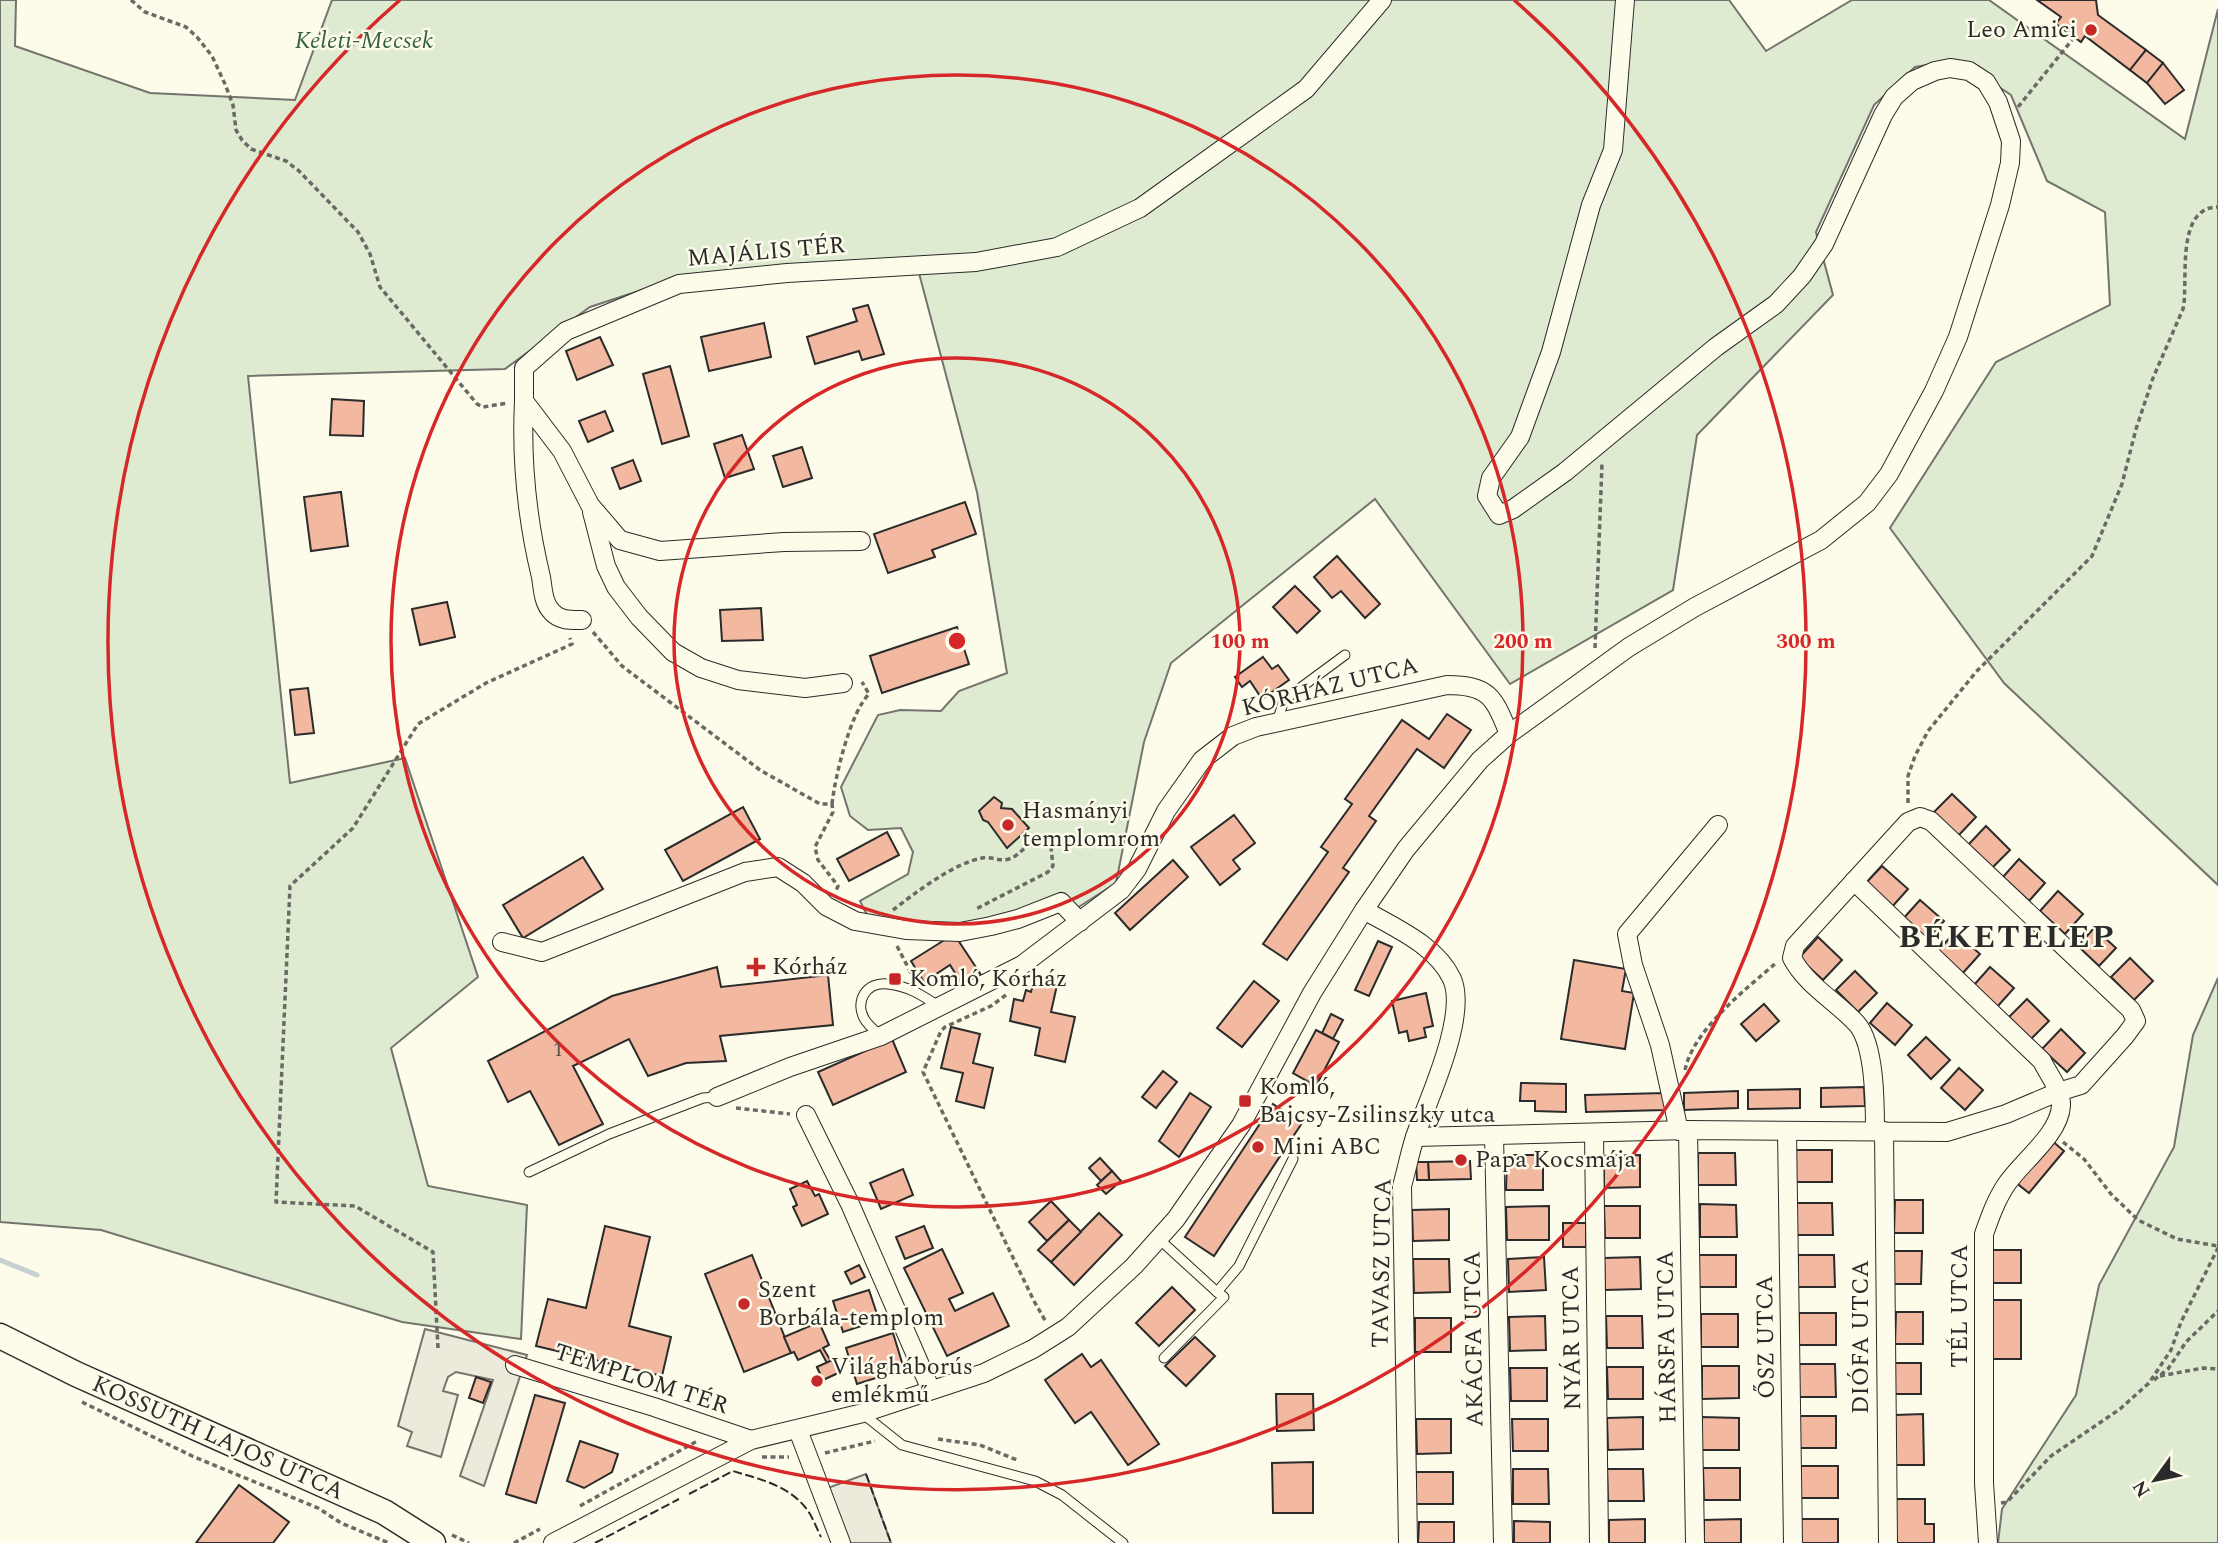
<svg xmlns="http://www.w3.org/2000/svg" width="2218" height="1543" viewBox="0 0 2218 1543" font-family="Spectral,serif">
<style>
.green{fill:#deebd1;stroke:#74746e;stroke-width:2}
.parking{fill:#eceadb;stroke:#74746e;stroke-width:2}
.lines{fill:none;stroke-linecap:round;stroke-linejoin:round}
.stream{stroke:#c7d0d0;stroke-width:5}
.building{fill:#f2b8a0;stroke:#2b2b2b;stroke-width:2}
.lane-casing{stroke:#2b2b2b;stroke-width:11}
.street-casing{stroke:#2b2b2b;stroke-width:20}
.secondary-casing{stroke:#2b2b2b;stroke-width:27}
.path{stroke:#6a6964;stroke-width:3.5;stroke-dasharray:5 3.5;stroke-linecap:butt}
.lane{stroke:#fdfbea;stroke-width:9}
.street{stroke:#fdfbea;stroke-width:18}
.secondary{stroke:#fdfbea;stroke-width:24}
.fence{stroke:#2b2b2b;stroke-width:2;stroke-dasharray:9 3.5;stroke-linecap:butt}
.ring{fill:none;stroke:#d62828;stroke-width:3.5}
.poi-dot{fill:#c62828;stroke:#fdfbea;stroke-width:2.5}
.labels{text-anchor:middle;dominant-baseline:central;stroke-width:5;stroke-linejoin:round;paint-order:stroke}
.number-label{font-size:21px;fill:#5d4e48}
.poi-label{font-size:24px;fill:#2b2b2b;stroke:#fdfbea;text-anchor:start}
.park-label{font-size:24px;font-style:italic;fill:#34623c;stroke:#fdfbea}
.street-label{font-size:24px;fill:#2b2b2b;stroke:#fdfbea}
.district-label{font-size:32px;font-weight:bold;letter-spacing:2px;fill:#2b2b2b;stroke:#fdfbea}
.centre{fill:#d62828;stroke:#fdfbea;stroke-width:3.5}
.ring-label{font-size:21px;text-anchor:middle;font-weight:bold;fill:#d62828;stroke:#fdfbea;stroke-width:5;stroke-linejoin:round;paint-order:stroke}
</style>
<rect width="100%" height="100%" fill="#fdfbea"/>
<g class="green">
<polygon points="0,0 16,0 15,46 150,93 295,100 332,0 1729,0 1766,51 1852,0 1989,0 2185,139 2218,9 2218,885 2004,683 1890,528 1996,362 2110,305 2105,212 2047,181 2011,95 1957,60 1915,67 1874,105 1816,232 1833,295 1697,435 1673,590 1510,684 1375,499 1171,663 1144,742 1116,883 1074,910 1042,907 942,929 867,915 860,901 908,874 913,852 901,828 868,830 850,816 841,787 878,715 900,710 941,711 959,691 1007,673 977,492 915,258 660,284 590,307 505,369 248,376 290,783 405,758 478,977 391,1048 428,1186 527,1205 521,1339 402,1322 101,1230 0,1222"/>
<polygon points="2218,978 2218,1543 1998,1543 2002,1509 2076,1395 2099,1285 2174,1147 2193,1035"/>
</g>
<g class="parking">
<polygon points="425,1329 527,1355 484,1486 460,1476 493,1380 456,1372 448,1377 443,1391 458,1395 441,1457 407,1446 412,1432 398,1426"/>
<polygon points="866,1474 891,1543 841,1543 822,1490"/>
</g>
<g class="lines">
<polyline class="stream" points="0,1260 37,1275"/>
</g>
<g class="building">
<polygon points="2037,0 2096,0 2098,15 2146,50 2130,70 2085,36 2081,42 2056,24 2061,17"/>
<polygon points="2146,50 2163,63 2147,83 2130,70"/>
<polygon points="2163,63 2184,90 2165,104 2147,83"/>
<polygon points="868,305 884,354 862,360 859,351 815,364 807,337 857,321 853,309"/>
<polygon points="764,323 771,357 709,371 701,337"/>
<polygon points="600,337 613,365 577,380 566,351"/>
<polygon points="670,366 689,436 662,444 643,374"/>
<polygon points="332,399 364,401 363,436 330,435"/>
<polygon points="605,411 613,431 588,442 579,421"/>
<polygon points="742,435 754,469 725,478 714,444"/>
<polygon points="802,447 812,478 783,487 773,456"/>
<polygon points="633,460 641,481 620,489 612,468"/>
<polygon points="341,492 348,546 311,551 304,497"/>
<polygon points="965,502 976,534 932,550 935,557 888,573 874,534"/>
<polygon points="1337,556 1380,604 1365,618 1341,591 1332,598 1314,577"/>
<polygon points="1295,586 1320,611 1297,633 1273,607"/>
<polygon points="447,602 455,637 420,645 412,609"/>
<polygon points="761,608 763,640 722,641 720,610"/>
<polygon points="957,627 969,664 882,693 870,656"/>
<polygon points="1263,657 1272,669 1278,665 1289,680 1262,699 1250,681 1242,687 1235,677"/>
<polygon points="308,688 314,733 295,735 290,690"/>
<polygon points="1447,714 1471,730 1444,768 1417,749 1369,816 1376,821 1343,868 1349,872 1287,960 1263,944 1328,852 1321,847 1352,804 1345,799 1402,720 1429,739"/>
<polygon points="1952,794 1976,817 1958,836 1934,812"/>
<polygon points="994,797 1002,803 1001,808 1012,809 1029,828 1007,848 988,822 983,820 979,811"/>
<polygon points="743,807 760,839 683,881 665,850"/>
<polygon points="1234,815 1255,843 1233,860 1240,869 1220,885 1191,847"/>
<polygon points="1986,826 2010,850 1992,868 1968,845"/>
<polygon points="887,832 899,855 849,881 837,859"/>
<polygon points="583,857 603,889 523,938 503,905"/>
<polygon points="2019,859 2045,883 2029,901 2003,877"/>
<polygon points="1173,860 1188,877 1130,930 1115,913"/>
<polygon points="1882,866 1908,889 1891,908 1865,884"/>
<polygon points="2058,891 2083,914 2065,934 2040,911"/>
<polygon points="1920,900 1944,921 1926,941 1902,920"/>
<polygon points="2094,928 2116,948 2099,966 2078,946"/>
<polygon points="1955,932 1980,954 1962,974 1937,952"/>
<polygon points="954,934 981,975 963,986 950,965 924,982 911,961"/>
<polygon points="1818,937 1842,960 1823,980 1799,958"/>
<polygon points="1378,941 1392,947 1369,996 1355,990"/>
<polygon points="2130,958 2153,981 2134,1000 2111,977"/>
<polygon points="1574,960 1626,969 1622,991 1634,993 1625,1049 1561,1039"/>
<polygon points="717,967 721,987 828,975 833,1025 720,1036 726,1061 686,1063 648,1076 629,1039 573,1066 603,1124 559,1145 530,1091 508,1102 488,1061 612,996"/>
<polygon points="1990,967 2014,988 1997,1007 1974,985"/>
<polygon points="1855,971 1877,993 1858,1012 1836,990"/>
<polygon points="1034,980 1057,985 1051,1012 1075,1017 1065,1062 1035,1055 1040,1028 1010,1021 1014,999 1023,1001 1026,990 1031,992"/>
<polygon points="1254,981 1279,1001 1242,1047 1217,1028"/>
<polygon points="1426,993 1433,1026 1424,1028 1426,1037 1409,1041 1407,1031 1399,1033 1392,1001"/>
<polygon points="2027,999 2049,1021 2031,1039 2009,1017"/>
<polygon points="1887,1003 1912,1025 1895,1045 1870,1023"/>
<polygon points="1764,1004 1779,1021 1756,1041 1741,1024"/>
<polygon points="1331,1014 1343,1020 1333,1039 1322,1033"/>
<polygon points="951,1027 980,1034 973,1063 993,1068 984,1108 956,1101 963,1073 941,1068"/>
<polygon points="2061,1029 2085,1053 2067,1072 2042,1049"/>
<polygon points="1316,1030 1339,1042 1316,1086 1293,1073"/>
<polygon points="1926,1037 1950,1060 1931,1079 1908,1055"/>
<polygon points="892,1039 906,1072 833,1105 818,1072"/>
<polygon points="1959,1068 1983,1090 1965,1110 1941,1088"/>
<polygon points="1163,1071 1177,1082 1156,1108 1142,1097"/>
<polygon points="1521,1083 1566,1084 1566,1112 1535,1111 1535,1101 1520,1101"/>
<polygon points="1864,1087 1865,1106 1821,1107 1821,1088"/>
<polygon points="1800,1089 1800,1108 1748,1109 1748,1090"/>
<polygon points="1738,1091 1738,1108 1684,1110 1684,1093"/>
<polygon points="1190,1093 1211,1107 1179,1157 1159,1141"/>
<polygon points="1665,1093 1665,1110 1586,1112 1585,1095"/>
<polygon points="1273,1104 1302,1123 1214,1256 1185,1237"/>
<polygon points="2050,1139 2064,1151 2029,1193 2014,1181"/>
<rect x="1795" y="1150" width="37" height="32"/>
<polygon points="1698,1153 1735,1153 1736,1185 1698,1185"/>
<polygon points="1507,1155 1543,1155 1543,1190 1506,1190"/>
<polygon points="1640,1155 1640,1187 1604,1188 1604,1156"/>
<polygon points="1100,1158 1112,1171 1101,1181 1089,1168"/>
<polygon points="1470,1161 1471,1179 1429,1180 1428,1162"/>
<polygon points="1416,1162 1428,1162 1429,1180 1417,1180"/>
<polygon points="903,1169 913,1195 881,1209 870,1183"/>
<polygon points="1112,1171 1121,1181 1106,1194 1097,1185"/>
<polygon points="807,1181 815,1196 819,1194 828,1214 802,1226 793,1207 797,1205 790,1189"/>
<polygon points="1895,1200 1923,1200 1923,1233 1894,1233"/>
<polygon points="1051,1201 1069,1220 1047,1241 1029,1222"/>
<polygon points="1795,1203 1832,1203 1833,1235 1796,1235"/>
<polygon points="1700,1204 1736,1205 1737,1237 1700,1237"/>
<polygon points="1549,1206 1549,1240 1507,1240 1506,1207"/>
<polygon points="1604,1206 1640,1206 1640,1238 1605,1238"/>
<polygon points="1449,1209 1449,1240 1413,1241 1412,1210"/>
<polygon points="1099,1213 1122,1235 1074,1285 1051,1262"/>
<polygon points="1069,1220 1081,1232 1051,1262 1038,1250"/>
<rect x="1563" y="1223" width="23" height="24"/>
<polygon points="605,1226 650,1237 629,1326 671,1337 662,1376 536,1346 548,1299 586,1308"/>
<polygon points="924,1226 933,1248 905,1259 896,1237"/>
<polygon points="942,1249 963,1293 949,1299 955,1311 993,1293 1009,1326 947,1356 904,1268"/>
<polygon points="1991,1250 2021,1250 2021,1283 1992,1283"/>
<polygon points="1893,1251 1922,1251 1921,1284 1893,1284"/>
<polygon points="752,1255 791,1353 744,1372 705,1274"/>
<rect x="1699" y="1255" width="37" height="32"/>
<polygon points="1798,1255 1834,1255 1835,1287 1798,1287"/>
<polygon points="1544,1257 1546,1290 1509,1292 1508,1259"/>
<polygon points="1640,1257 1641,1289 1605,1290 1604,1258"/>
<polygon points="1413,1259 1449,1259 1450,1292 1414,1293"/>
<polygon points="859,1265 865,1277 851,1284 845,1272"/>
<polygon points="1172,1287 1195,1310 1159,1346 1136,1323"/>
<polygon points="869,1290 879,1320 843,1332 833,1301"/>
<polygon points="1989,1300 2021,1300 2021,1359 1990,1359"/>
<polygon points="1896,1312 1923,1312 1923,1344 1895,1344"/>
<rect x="1799" y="1313" width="37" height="32"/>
<rect x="1701" y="1314" width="37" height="33"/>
<polygon points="1545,1316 1546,1350 1510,1351 1509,1317"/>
<polygon points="1606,1316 1642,1316 1643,1348 1607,1348"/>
<rect x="1415" y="1318" width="36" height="34"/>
<polygon points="819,1322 829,1345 823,1348 838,1373 823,1380 817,1367 827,1363 820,1350 798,1360 794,1352 791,1353 784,1337"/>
<polygon points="893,1333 904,1369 857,1384 846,1348"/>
<polygon points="1195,1337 1215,1356 1186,1386 1165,1366"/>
<polygon points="1082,1354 1091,1367 1101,1360 1159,1444 1128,1465 1091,1412 1075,1423 1045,1380"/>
<polygon points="832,1360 838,1373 823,1380 817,1367"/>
<rect x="1895" y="1363" width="26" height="31"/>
<polygon points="1798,1364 1835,1364 1836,1397 1798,1397"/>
<polygon points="1702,1366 1739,1366 1739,1398 1702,1399"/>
<polygon points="1607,1367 1643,1367 1643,1399 1608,1399"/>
<polygon points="1510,1368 1547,1368 1547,1401 1511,1401"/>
<polygon points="476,1377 491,1382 483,1403 469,1398"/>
<polygon points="1276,1394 1313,1394 1314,1430 1277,1431"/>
<polygon points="535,1395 565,1403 536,1503 506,1494"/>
<polygon points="1923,1414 1924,1465 1896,1465 1895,1415"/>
<rect x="1799" y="1416" width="37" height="32"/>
<polygon points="1643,1417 1643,1449 1608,1450 1607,1418"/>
<polygon points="1702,1417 1739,1418 1739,1450 1702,1450"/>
<polygon points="1416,1419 1451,1419 1451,1453 1417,1454"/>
<polygon points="1512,1419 1548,1419 1548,1451 1513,1451"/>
<polygon points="580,1441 618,1454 612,1472 584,1488 567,1481"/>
<polygon points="1313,1462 1313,1513 1273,1513 1272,1463"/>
<rect x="1801" y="1466" width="37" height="32"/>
<polygon points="1703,1468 1740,1468 1740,1500 1704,1500"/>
<polygon points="1513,1469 1548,1469 1549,1504 1513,1504"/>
<polygon points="1607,1469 1643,1469 1644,1501 1608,1501"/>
<rect x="1416" y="1472" width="37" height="32"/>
<polygon points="239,1485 289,1522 273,1543 196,1543"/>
<polygon points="1895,1499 1925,1499 1925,1524 1934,1524 1934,1543 1895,1543"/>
<polygon points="1645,1519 1645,1543 1609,1543 1609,1520"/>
<polygon points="1741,1519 1741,1543 1704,1543 1704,1520"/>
<rect x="1801" y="1519" width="37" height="24"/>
<polygon points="1514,1521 1550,1522 1550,1543 1514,1543"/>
<polygon points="1419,1522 1454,1522 1454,1543 1418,1543"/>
</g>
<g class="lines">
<g class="lane-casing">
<g id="lane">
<polyline points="1277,722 1284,700 1345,655"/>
<path d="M 881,1036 C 875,1031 869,1026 865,1020 C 854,1002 866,981 888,984 C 908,986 922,995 938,1006"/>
<polyline points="529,1172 609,1134 703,1098 717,1097"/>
<polyline points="1159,1239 1217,1292 1239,1266 1293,1159"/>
<polyline points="1164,1358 1224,1297 1217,1292"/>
<polyline points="863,1414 902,1445 1035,1481 1062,1495 1123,1543"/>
</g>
</g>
<g class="street-casing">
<g id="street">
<path d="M 524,401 C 521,461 527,519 541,577 C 543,589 543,603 552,612 C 560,621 572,620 582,620"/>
<polyline points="592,512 606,566 616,587 639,617 673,652 701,668 738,680 805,688 843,683"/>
<polyline points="861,541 784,542 660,551 620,540 590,505 562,451 524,401 524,368 566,331 679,284 787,273 976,262 1057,247 1140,208 1306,89 1382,0"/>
<path d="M 1854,881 L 2042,1061 C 2048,1074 2062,1091 2061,1106 C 2059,1135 2022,1161 2006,1185 C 1996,1200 1990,1217 1984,1234 L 1984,1483 L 1988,1543"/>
<path d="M 1364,910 C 1395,928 1436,945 1452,979 C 1468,1015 1429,1098 1416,1134 C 1410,1151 1407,1169 1402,1186 L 1408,1543"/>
<polyline points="502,942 542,952 745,872 778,867 803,883 826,906 855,921 906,930 960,932 991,926 1018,919 1061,902 1080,922"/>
<path d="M 717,1097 L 790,1067 L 881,1036 L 1022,965 L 1121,890 L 1137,869 L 1166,811 L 1202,760 L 1233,736 L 1256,727 L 1447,685 C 1490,685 1494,698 1509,734"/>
<polyline points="806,1115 850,1204 931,1390"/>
<polyline points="1688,1130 1695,1543"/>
<polyline points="1679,1131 1660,1045 1633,965 1627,934 1718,825"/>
<polyline points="1787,1131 1793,1543"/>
<polyline points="1884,1131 1888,1543"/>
<polyline points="1594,1133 1599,1543"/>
<polyline points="1494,1135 1503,1543"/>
<path d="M 1415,1137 L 1688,1130 L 1947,1132 L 2006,1114 L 2058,1092 L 2081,1085 L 2125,1036 L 2136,1021 L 2131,1010 L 1931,821 L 1920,817 L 1908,822 L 1795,946 L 1792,958 C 1807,986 1836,1001 1857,1024 C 1875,1045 1875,1104 1875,1131"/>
<polyline points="515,1365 654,1407 751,1440"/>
<polyline points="798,1430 841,1543"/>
<polyline points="553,1543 751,1440 863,1413 984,1373 1033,1349 1068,1327 1134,1266 1176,1219 1241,1125 1312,993 1364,910 1406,849 1480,760 1509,734 1629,647 1695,607 1821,540 1867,503 1889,474 1934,391 1958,337 2000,205 2010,163 2011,141 1998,102 1986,82 1969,71 1950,68 1935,71 1912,81 1894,97 1883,115 1824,244 1802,276 1776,304 1716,347 1565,472 1513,509 1499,515 1487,496 1491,478 1520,437 1551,352 1591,205 1613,150 1625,0"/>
</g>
</g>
<g class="secondary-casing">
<polyline id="secondary" points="0,1336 76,1374 384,1512 433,1543"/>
</g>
<g class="path">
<polyline points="131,0 145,12 186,27 197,37 212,56 225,84 233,105 236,130 242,140 251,149 286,161 299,171 358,232 370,254 380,287 477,404 483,407 508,403"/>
<polyline points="2018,107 2072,40"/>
<polyline points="593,632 622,666 760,770 820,804 832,804 833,812 815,847 818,860 838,886 836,891"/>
<polyline points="1595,648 1602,464"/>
<path d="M 1908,803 L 1908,776 L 1915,756 L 1928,731 L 1976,672 L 2092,556 L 2122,484 L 2136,429 L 2153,378 L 2183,309 C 2189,284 2174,207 2218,207"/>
<path d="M 832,804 C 835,777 850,713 869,694 L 862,682"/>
<path d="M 893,910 C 915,893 954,863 982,858 C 991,856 999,862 1009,859 C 1023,854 1021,845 1042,842 L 1051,847 L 1053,866 L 1048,872 L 976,909"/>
<polyline points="897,946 913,977"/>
<polyline points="1006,995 991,1006 945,1027 941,1031 923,1072 1034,1301 1046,1322"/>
<path d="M 1685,1070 C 1693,1030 1746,989 1776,963"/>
<polyline points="736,1108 790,1114"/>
<polyline points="2063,1142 2084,1159 2111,1194 2138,1220 2177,1239 2218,1246"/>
<polyline points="438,1348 433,1252 355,1206 276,1202 290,886 353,828 418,724 486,683 572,644 570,638"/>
<polyline points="2160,1376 2203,1368 2218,1369"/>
<polyline points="2154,1380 2168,1369 2186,1342 2218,1311"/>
<polyline points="82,1402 192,1456 318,1508 341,1523 389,1543"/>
<polyline points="938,1439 980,1445 1017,1460"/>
<polyline points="825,1453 875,1441"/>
<polyline points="762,1457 789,1457"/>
<polyline points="2001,1503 2007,1502 2051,1456 2120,1409 2149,1383 2171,1350 2181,1322 2218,1248"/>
<polyline points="580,1506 699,1440"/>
<polyline points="452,1535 469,1543"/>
<polyline points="514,1543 540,1529"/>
</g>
<use href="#lane" class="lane"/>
<use href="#street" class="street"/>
<use href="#secondary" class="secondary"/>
<g class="fence">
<polyline points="866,1474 891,1543"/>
<path d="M 689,1494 L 733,1471 C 759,1479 787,1485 805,1507 C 812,1515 816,1527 821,1537"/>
<polyline points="595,1543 679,1499"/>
</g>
</g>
<g class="ring">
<circle cx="957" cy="641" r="283"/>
<circle cx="957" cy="641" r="566"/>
<path d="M1514 0A849 849 0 1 1 400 0"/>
</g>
<g class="poi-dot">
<circle cx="2091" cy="30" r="7"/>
<circle cx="1008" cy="825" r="7"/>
<path d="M752.5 956.5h7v7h7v7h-7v7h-7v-7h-7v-7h7z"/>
<rect x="888" y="972" width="14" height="14" rx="3.5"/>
<rect x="1238" y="1094" width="14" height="14" rx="3.5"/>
<circle cx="1258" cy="1147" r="7"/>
<circle cx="1461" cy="1160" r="7"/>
<circle cx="744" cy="1304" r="7"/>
<circle cx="817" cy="1381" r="7"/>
</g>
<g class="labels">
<g class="number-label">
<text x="558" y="1050">1</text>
</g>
<g class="poi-label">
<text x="2077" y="30" text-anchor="end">Leo Amici</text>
<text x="1022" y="811">Hasmányi<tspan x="1022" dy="28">templomrom</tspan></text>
<text x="772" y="967">Kórház</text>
<text x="909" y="979">Komló, Kórház</text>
<text x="1259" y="1087">Komló,<tspan x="1259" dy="28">Bajcsy-Zsilinszky utca</tspan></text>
<text x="1272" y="1147">Mini ABC</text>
<text x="1475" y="1160">Papa Kocsmája</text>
<text x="758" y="1290">Szent<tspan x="758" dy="28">Borbála-templom</tspan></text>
<text x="831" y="1367">Világháborús<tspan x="831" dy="28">emlékmű</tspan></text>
</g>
<g class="park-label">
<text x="364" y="41">Keleti-Mecsek</text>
</g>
<g class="street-label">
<text transform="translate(766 252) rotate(-5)">MAJÁLIS TÉR</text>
<text transform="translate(1330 687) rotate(-14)">KÓRHÁZ UTCA</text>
<text transform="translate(1382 1263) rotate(-89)">TAVASZ UTCA</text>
<text transform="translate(1960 1306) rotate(-90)">TÉL UTCA</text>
<text transform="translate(1667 1337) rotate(-91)">HÁRSFA UTCA</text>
<text transform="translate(1766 1337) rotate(-91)">ŐSZ UTCA</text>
<text transform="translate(1861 1337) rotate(-90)">DIÓFA UTCA</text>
<text transform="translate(1572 1338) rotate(-91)">NYÁR UTCA</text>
<text transform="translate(1474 1339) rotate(-91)">AKÁCFA UTCA</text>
<text transform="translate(641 1379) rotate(18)">TEMPLOM TÉR</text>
<text transform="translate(218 1438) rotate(24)">KOSSUTH LAJOS UTCA</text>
</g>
<g class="district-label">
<text x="2007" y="937">BÉKETELEP</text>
</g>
</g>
<circle cx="957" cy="641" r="10" class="centre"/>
<g class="ring-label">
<text x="1240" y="648">100 m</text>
<text x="1523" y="648">200 m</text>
<text x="1806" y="648">300 m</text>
</g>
<g transform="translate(2155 1480) rotate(237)" stroke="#fdfbea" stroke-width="5" paint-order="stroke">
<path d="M0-5L12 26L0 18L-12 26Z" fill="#2b2b2b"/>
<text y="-10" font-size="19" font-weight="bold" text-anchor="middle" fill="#2b2b2b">N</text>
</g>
</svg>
